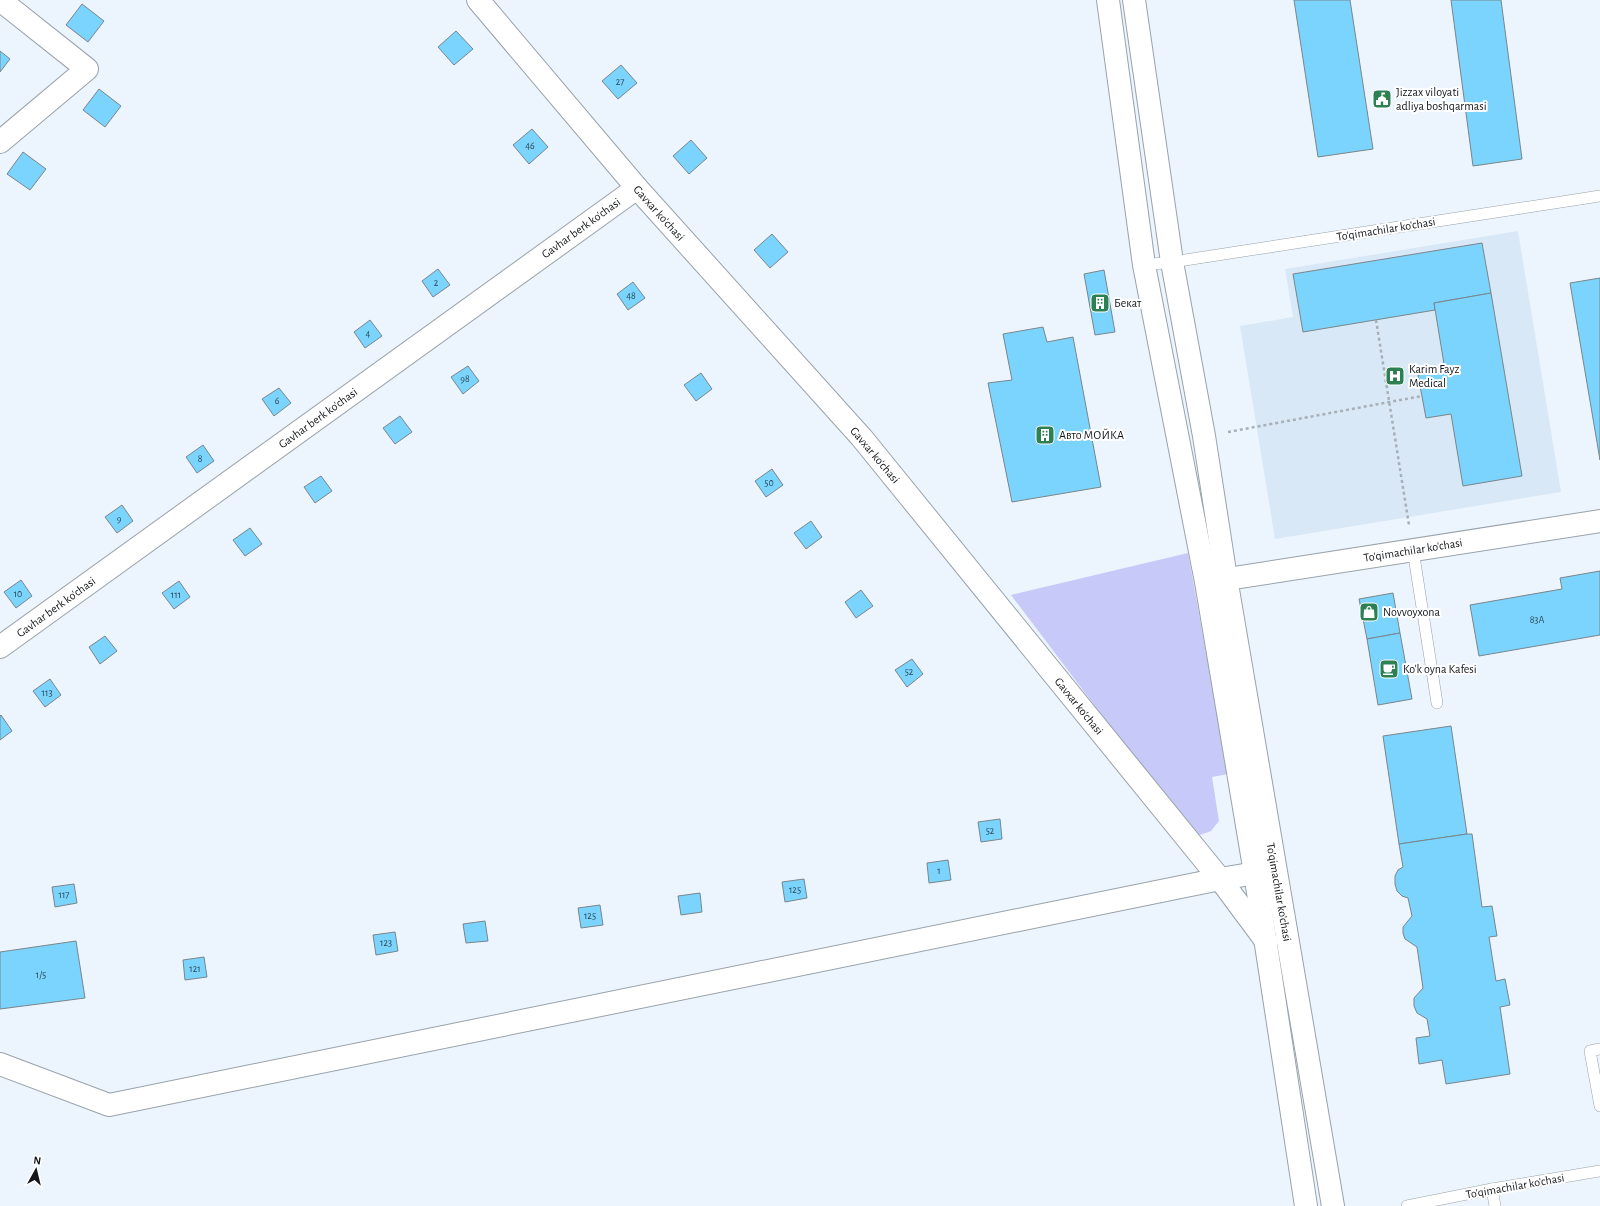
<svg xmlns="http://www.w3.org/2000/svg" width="1600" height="1206" viewBox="0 0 1600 1206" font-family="'Alegreya Sans',sans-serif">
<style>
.built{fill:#d9e8f6}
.green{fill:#c7c9f8}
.building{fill:#7ad4fd;stroke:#7a858a}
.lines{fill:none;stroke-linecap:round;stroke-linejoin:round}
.lane-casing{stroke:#99a2aa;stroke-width:12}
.street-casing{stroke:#99a2aa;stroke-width:24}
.secondary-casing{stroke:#99a2aa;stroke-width:24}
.path{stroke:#a8afb6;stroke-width:2.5;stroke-dasharray:3 3;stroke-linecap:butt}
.lane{stroke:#fff;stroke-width:11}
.street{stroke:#fff;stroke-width:22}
.secondary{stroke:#fff;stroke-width:22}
.labels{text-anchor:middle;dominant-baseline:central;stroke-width:4;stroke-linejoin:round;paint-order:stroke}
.number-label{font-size:10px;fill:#2d4652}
.poi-label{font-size:12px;fill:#131619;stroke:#fff;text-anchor:start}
.street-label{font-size:12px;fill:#131619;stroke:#fff}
</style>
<rect width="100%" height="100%" fill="#ecf5fe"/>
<polygon class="built" points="1518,231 1561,492 1275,539 1240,326 1293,317 1285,269"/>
<polygon class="green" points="1188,553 1228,774 1212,777 1219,821 1211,831 1194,837 1011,595"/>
<g class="building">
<polygon points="1294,0 1350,0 1373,149 1318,157"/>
<polygon points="1451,0 1501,0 1522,159 1473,166"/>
<polygon points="82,4 104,21 88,42 66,25"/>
<polygon points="456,31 473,49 454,65 438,47"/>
<polygon points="0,51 10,59 0,72"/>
<polygon points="621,65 637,83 618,99 602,81"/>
<polygon points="99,89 121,106 105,127 83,110"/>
<polygon points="532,129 548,147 529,164 513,145"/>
<polygon points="691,140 707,158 689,174 673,156"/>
<polygon points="23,152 46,169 30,190 7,174"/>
<polygon points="772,234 788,252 770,268 754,250"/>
<polygon points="1482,243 1491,293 1434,303 1435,310 1303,332 1293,274"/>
<polygon points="438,269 450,285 433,297 422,281"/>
<polygon points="1104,270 1115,332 1095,335 1084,274"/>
<polygon points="1600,278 1600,460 1570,283"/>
<polygon points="633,282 645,298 628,310 617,294"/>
<polygon points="1491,293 1522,476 1463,486 1451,414 1426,418 1418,375 1445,370 1434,303"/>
<polygon points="370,320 382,336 365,348 354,332"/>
<polygon points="1043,327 1047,342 1073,337 1101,487 1012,502 988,383 1012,380 1003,334"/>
<polygon points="468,366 479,381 463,394 451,377"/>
<polygon points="701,373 712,389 696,401 684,385"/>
<polygon points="279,388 291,403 274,416 262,399"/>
<polygon points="400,416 412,432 395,444 383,428"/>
<polygon points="203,445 214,461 197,473 186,457"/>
<polygon points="772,469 783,485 766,497 755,481"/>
<polygon points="321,476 332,491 315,503 304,487"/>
<polygon points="122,505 133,521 117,533 105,517"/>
<polygon points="811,521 822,537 806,549 794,533"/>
<polygon points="250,528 262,544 245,556 233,540"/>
<polygon points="1600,571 1600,635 1479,656 1470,605 1562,589 1560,578"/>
<polygon points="21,580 32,596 16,608 4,592"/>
<polygon points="179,581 190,597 174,609 162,593"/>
<polygon points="861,590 873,606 856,618 845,602"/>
<polygon points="1393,593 1400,633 1367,639 1359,599"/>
<polygon points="1400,633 1412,699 1378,705 1367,639"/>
<polygon points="105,636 117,651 100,664 89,647"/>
<polygon points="912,659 923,674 907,687 895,670"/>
<polygon points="50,679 61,695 45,707 33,691"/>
<polygon points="1,715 12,731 0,740 0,716"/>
<polygon points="1451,726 1467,834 1399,844 1383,736"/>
<polygon points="1000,819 1002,839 981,842 978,822"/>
<polygon points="1467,834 1472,834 1482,907 1492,906 1497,936 1489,937 1496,981 1505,979 1510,1005 1500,1007 1510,1074 1446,1084 1442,1060 1419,1064 1416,1038 1430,1036 1427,1019 1417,1013 1414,1006 1414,998 1423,988 1417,947 1405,939 1403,933 1403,927 1412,916 1408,898 1402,896 1397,891 1395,884 1395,876 1398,870 1403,867 1399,844"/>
<polygon points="948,860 951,880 929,883 927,863"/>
<polygon points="804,879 807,898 785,902 782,882"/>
<polygon points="74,884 77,903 55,907 52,887"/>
<polygon points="700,893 702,912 681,915 678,896"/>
<polygon points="600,905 603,925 581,928 578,908"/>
<polygon points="485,921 488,941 466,943 463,924"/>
<polygon points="395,932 398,951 376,955 373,935"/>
<polygon points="76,941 85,998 0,1009 0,952"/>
<polygon points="204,957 207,977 185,980 183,960"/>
</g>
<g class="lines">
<g class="lane-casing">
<g id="lane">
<polyline points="1144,265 1172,262 1600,196"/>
<polyline points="1413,550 1437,703"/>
<polyline points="1600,1049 1590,1051 1600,1106"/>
<polyline points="1492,1189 1495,1206"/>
<polyline points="1407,1206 1492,1189 1600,1171"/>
</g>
</g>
<g class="street-casing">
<g id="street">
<polyline points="0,0 87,69 0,142"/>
<polyline points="478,0 637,188 862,438 1220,879 1274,870"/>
<polyline points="1208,582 1600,521"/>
<polyline points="0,647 637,188"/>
<polyline points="0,1064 109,1105 1220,879 1266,941"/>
</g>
</g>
<g class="secondary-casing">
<g id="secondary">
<polyline points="1108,0 1144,265 1206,582 1255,873 1306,1206"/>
<polyline points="1134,0 1172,262 1204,436 1226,578 1333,1206"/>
</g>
</g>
<g class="path">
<polyline points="1376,320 1409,525"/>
<polyline points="1228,432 1422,396"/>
</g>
<use href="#lane" class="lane"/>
<use href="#street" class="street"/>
<use href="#secondary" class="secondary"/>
</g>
<defs>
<g id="civic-square" transform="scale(1)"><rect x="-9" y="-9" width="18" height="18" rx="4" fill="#2c8052" stroke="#fff"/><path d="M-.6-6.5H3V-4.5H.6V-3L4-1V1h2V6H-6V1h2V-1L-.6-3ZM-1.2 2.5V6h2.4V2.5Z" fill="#fff"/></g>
<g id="building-square" transform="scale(1)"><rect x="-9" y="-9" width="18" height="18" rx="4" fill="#2c8052" stroke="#fff"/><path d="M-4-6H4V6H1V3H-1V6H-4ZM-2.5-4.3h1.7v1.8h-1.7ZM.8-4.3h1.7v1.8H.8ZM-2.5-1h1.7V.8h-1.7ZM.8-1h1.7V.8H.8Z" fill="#fff"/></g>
<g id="hospital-square" transform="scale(1)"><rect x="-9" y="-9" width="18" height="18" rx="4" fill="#2c8052" stroke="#fff"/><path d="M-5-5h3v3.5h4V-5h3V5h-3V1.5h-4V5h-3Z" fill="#fff"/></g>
<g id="shop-square" transform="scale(1)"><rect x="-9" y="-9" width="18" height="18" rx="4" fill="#2c8052" stroke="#fff"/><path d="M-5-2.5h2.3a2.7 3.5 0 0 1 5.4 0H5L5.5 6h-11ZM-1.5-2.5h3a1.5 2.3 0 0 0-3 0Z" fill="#fff"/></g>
<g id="cafe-square" transform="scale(1)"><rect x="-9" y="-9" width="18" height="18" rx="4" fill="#2c8052" stroke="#fff"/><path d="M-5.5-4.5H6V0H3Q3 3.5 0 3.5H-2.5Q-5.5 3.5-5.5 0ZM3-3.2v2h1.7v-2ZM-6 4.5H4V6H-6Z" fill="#fff"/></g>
</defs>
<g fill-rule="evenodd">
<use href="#civic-square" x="1382" y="99"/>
<use href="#building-square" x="1100" y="303"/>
<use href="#hospital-square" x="1395" y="376"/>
<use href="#building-square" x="1045" y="435"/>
<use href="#shop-square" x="1369" y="612"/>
<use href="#cafe-square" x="1389" y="669"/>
</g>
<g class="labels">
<g class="number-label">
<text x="620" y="82">27</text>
<text x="530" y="146">46</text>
<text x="436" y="283">2</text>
<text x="631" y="296">48</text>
<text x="368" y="334">4</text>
<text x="465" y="379">98</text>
<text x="277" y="401">6</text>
<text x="200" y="459">8</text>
<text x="769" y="483">50</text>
<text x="119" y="519">9</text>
<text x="18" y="594">10</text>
<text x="176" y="595">111</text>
<text x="1537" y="620">83А</text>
<text x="909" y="672">52</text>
<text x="47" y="693">113</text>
<text x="990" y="831">52</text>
<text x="939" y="871">1</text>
<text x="795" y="890">125</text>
<text x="64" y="895">117</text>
<text x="590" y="916">125</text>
<text x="386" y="943">123</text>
<text x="195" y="969">121</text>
<text x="41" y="975">1/5</text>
</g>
<g class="poi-label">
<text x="1396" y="92">Jizzax viloyati<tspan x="1396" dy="14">adliya boshqarmasi</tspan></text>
<text x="1114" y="303">Бекат</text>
<text x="1409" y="369">Karim Fayz<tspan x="1409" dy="14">Medical</tspan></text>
<text x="1059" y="435">Авто МОЙКА</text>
<text x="1383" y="612">Novvoyxona</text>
<text x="1403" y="669">Ko'k oyna Kafesi</text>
</g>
<g class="street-label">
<text transform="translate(659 213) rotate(48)">Gavxar ko'chasi</text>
<text transform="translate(581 228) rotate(-36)">Gavhar berk ko'chasi</text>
<text transform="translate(1386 229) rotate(-9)">To'qimachilar ko'chasi</text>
<text transform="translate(318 418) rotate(-36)">Gavhar berk ko'chasi</text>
<text transform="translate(875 455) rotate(50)">Gavxar ko'chasi</text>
<text transform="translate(1413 550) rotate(-9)">To'qimachilar ko'chasi</text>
<text transform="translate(56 607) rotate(-36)">Gavhar berk ko'chasi</text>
<text transform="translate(1079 706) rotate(51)">Gavxar ko'chasi</text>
<text transform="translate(1279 892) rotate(80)">To'qimachilar ko'chasi</text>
<text transform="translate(1515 1186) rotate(-10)">To'qimachilar ko'chasi</text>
</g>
</g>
<g transform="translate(36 1170) rotate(8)" stroke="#ffffff" stroke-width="3" paint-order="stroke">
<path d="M0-3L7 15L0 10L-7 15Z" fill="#131619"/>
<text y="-6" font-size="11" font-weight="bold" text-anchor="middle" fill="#131619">N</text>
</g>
</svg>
